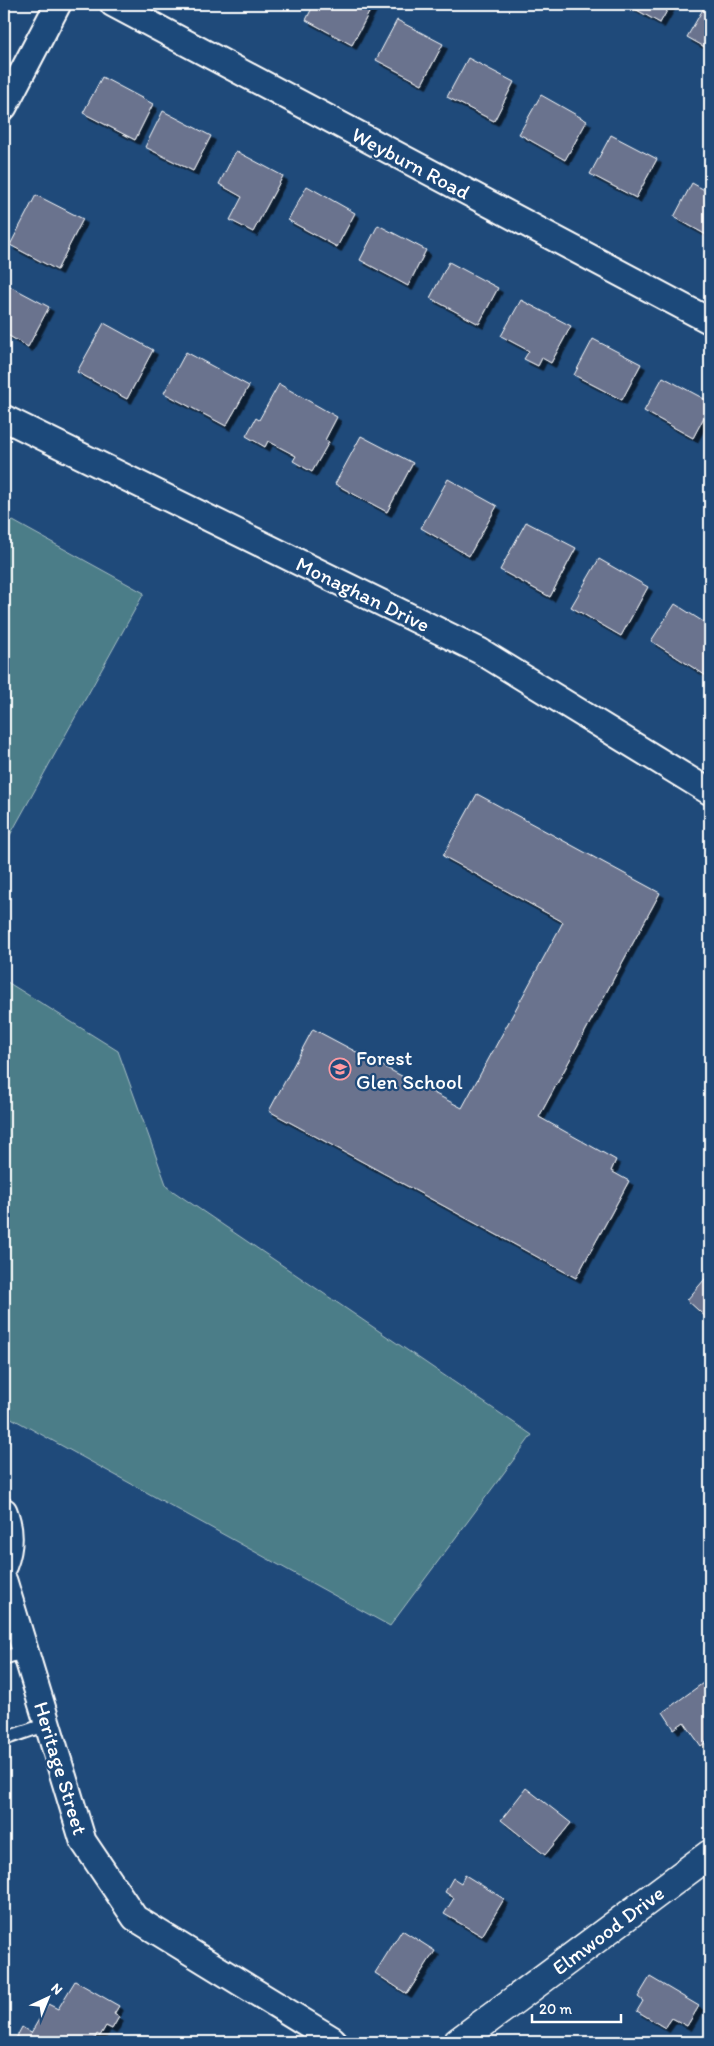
<svg xmlns="http://www.w3.org/2000/svg" width="714" height="2046" viewBox="0 0 714 2046" font-family="Itim,sans-serif">
<style>
.green{fill:#4c7d88;stroke:#a6bec4}
.building{fill:#6b738e;stroke:#fff;filter:url(#shadow)}
.lines{fill:none;stroke-linecap:round;stroke-linejoin:round}
.lane-casing{stroke:#fff;stroke-width:16}
.street-casing{stroke:#fff;stroke-width:29}
.primary-casing{stroke:#fff;stroke-width:31}
.lane{stroke:#1f4a7a;stroke-width:12}
.street{stroke:#1f4a7a;stroke-width:25}
.primary{stroke:#1f4a7a;stroke-width:28}
.labels{text-anchor:middle;dominant-baseline:central;stroke-width:4.5;stroke-linejoin:round;paint-order:stroke}
.street-label{font-size:21px;fill:#fff;stroke:#1f4a7a}
.poi-label{font-size:21px;fill:#fff;stroke:#1f4a7a;text-anchor:start}
</style>
<defs>
<filter id="shadow"><feDropShadow dx="4.5" dy="4.5" stdDeviation="0" flood-color="#0009"/></filter>
</defs>
<rect width="100%" height="100%" fill="#1f4a7a"/>
<filter id="ink" filterUnits="userSpaceOnUse"><feTurbulence type="fractalNoise" baseFrequency=".02" numOctaves="2"/><feDisplacementMap in="SourceGraphic" scale="10" xChannelSelector="R" yChannelSelector="G"/><feConvolveMatrix kernelMatrix="1 2 1 2 8 2 1 2 1" color-interpolation-filters="sRGB"/></filter>
<g filter="url(#ink)">
<g class="green">
<polygon points="4,516 144,593 4,846"/>
<polygon points="4,980 118,1051 167,1187 532,1435 390,1626 4,1414"/>
</g>
<g class="building">
<polygon points="314,4 370,4 373,5 352,45 306,20"/>
<polygon points="626,4 671,4 660,23"/>
<polygon points="706,4 710,4 710,50 687,37"/>
<polygon points="397,20 443,44 422,84 376,60"/>
<polygon points="468,58 514,82 494,121 447,97"/>
<polygon points="102,77 153,104 135,140 83,113"/>
<polygon points="541,95 587,121 565,160 519,134"/>
<polygon points="163,111 211,136 193,171 145,147"/>
<polygon points="611,135 657,159 636,198 590,174"/>
<polygon points="236,151 283,176 253,232 230,220 242,197 219,184"/>
<polygon points="692,183 710,193 710,237 674,217"/>
<polygon points="307,186 355,213 337,247 288,220"/>
<polygon points="36,195 83,219 57,270 10,245"/>
<polygon points="378,225 426,250 408,286 360,260"/>
<polygon points="449,262 498,288 479,324 430,298"/>
<polygon points="4,283 49,307 28,347 4,333"/>
<polygon points="521,300 571,326 551,363 542,358 538,366 524,359 529,351 501,336"/>
<polygon points="104,323 153,350 127,399 77,372"/>
<polygon points="593,339 641,364 622,400 574,375"/>
<polygon points="186,352 249,386 226,426 164,393"/>
<polygon points="663,377 710,402 710,406 693,438 644,411"/>
<polygon points="279,384 337,417 325,440 329,442 312,472 293,461 296,456 268,441 265,447 246,436 256,418 259,420"/>
<polygon points="361,436 413,463 387,512 335,484"/>
<polygon points="448,479 497,506 469,556 421,528"/>
<polygon points="526,522 576,548 550,597 500,570"/>
<polygon points="599,559 648,587 621,636 571,607"/>
<polygon points="675,604 710,626 710,673 708,677 651,641"/>
<polygon points="477,794 660,893 539,1117 616,1160 611,1171 629,1181 576,1278 269,1111 313,1029 462,1108 563,922 443,856"/>
<polygon points="710,1273 710,1321 687,1300"/>
<polygon points="710,1678 710,1739 701,1746 684,1722 674,1729 663,1712"/>
<polygon points="526,1788 571,1823 545,1855 501,1820"/>
<polygon points="465,1875 504,1899 482,1936 444,1914 454,1898 445,1892 453,1878 461,1883"/>
<polygon points="402,1930 435,1951 407,1994 375,1973"/>
<polygon points="650,1977 699,2006 687,2026 672,2018 665,2028 637,2011 643,2001 638,1997"/>
<polygon points="75,1981 119,2006 114,2014 119,2017 112,2029 106,2026 100,2036 97,2034 93,2042 14,2042 22,2027 31,2033 48,2004 58,2009"/>
</g>
<g class="lines">
<g class="lane-casing">
<g id="lane">
<polyline points="4,1658 25,1651"/>
<polyline points="4,1739 48,1724"/>
</g>
</g>
<g class="street-casing">
<g id="street">
<polyline points="113,4 710,321"/>
<polyline points="4,107 58,4"/>
<polyline points="4,418 480,651 710,792"/>
<path d="M 4,1511 C 11,1529 11,1547 4,1565"/>
<polyline points="4,1581 83,1841 135,1918 332,2039 335,2042"/>
</g>
</g>
<g class="primary-casing">
<polyline id="primary" points="458,2042 710,1854"/>
</g>
<use href="#lane" class="lane"/>
<use href="#street" class="street"/>
<use href="#primary" class="primary"/>
</g>
</g>
<defs>
<g id="school-ring" transform="scale(1.125)"><circle r="9.5" fill="#1f4a7a" stroke="#ff9aa2" stroke-width="1.5"/><path d="M0-5L7-2L0 1L-7-2ZM-4 1L0 2.5L4 1V4Q0 6-4 4Z" fill="#ff9aa2"/></g>
</defs>
<g fill-rule="evenodd">
<use href="#school-ring" x="340" y="1069"/>
</g>
<g class="labels">
<g class="street-label">
<text transform="translate(411 163) rotate(28)">Weyburn Road</text>
<text transform="translate(363 594) rotate(26)">Monaghan Drive</text>
<text transform="translate(61 1768) rotate(73)">Heritage Street</text>
<text transform="translate(608 1930) rotate(-37)">Elmwood Drive</text>
</g>
<g class="poi-label">
<text x="356" y="1057">Forest<tspan x="356" dy="24">Glen School</tspan></text>
</g>
</g>
<rect width="714" height="2046" fill="none" stroke="#1f4a7a" stroke-width="20"/>
<rect x="10" y="10" width="694" height="2026" fill="none" stroke="#fff" stroke-width="2" filter="url(#ink)"/>
<g transform="translate(48 1998) rotate(44)" stroke="#1f4a7a" stroke-width="4" paint-order="stroke">
<path d="M0-4L9 19L0 12L-9 19Z" fill="#ffffff"/>
<text y="-8" font-size="14" font-weight="bold" text-anchor="middle" fill="#ffffff">N</text>
</g>
<path d="M532 2014v8h89v-8" fill="none" stroke="#ffffff" stroke-width="2.5"/>
<text x="539" y="2014" font-size="15" fill="#ffffff" stroke="#1f4a7a" stroke-width="4" paint-order="stroke">20 m</text>
</svg>
